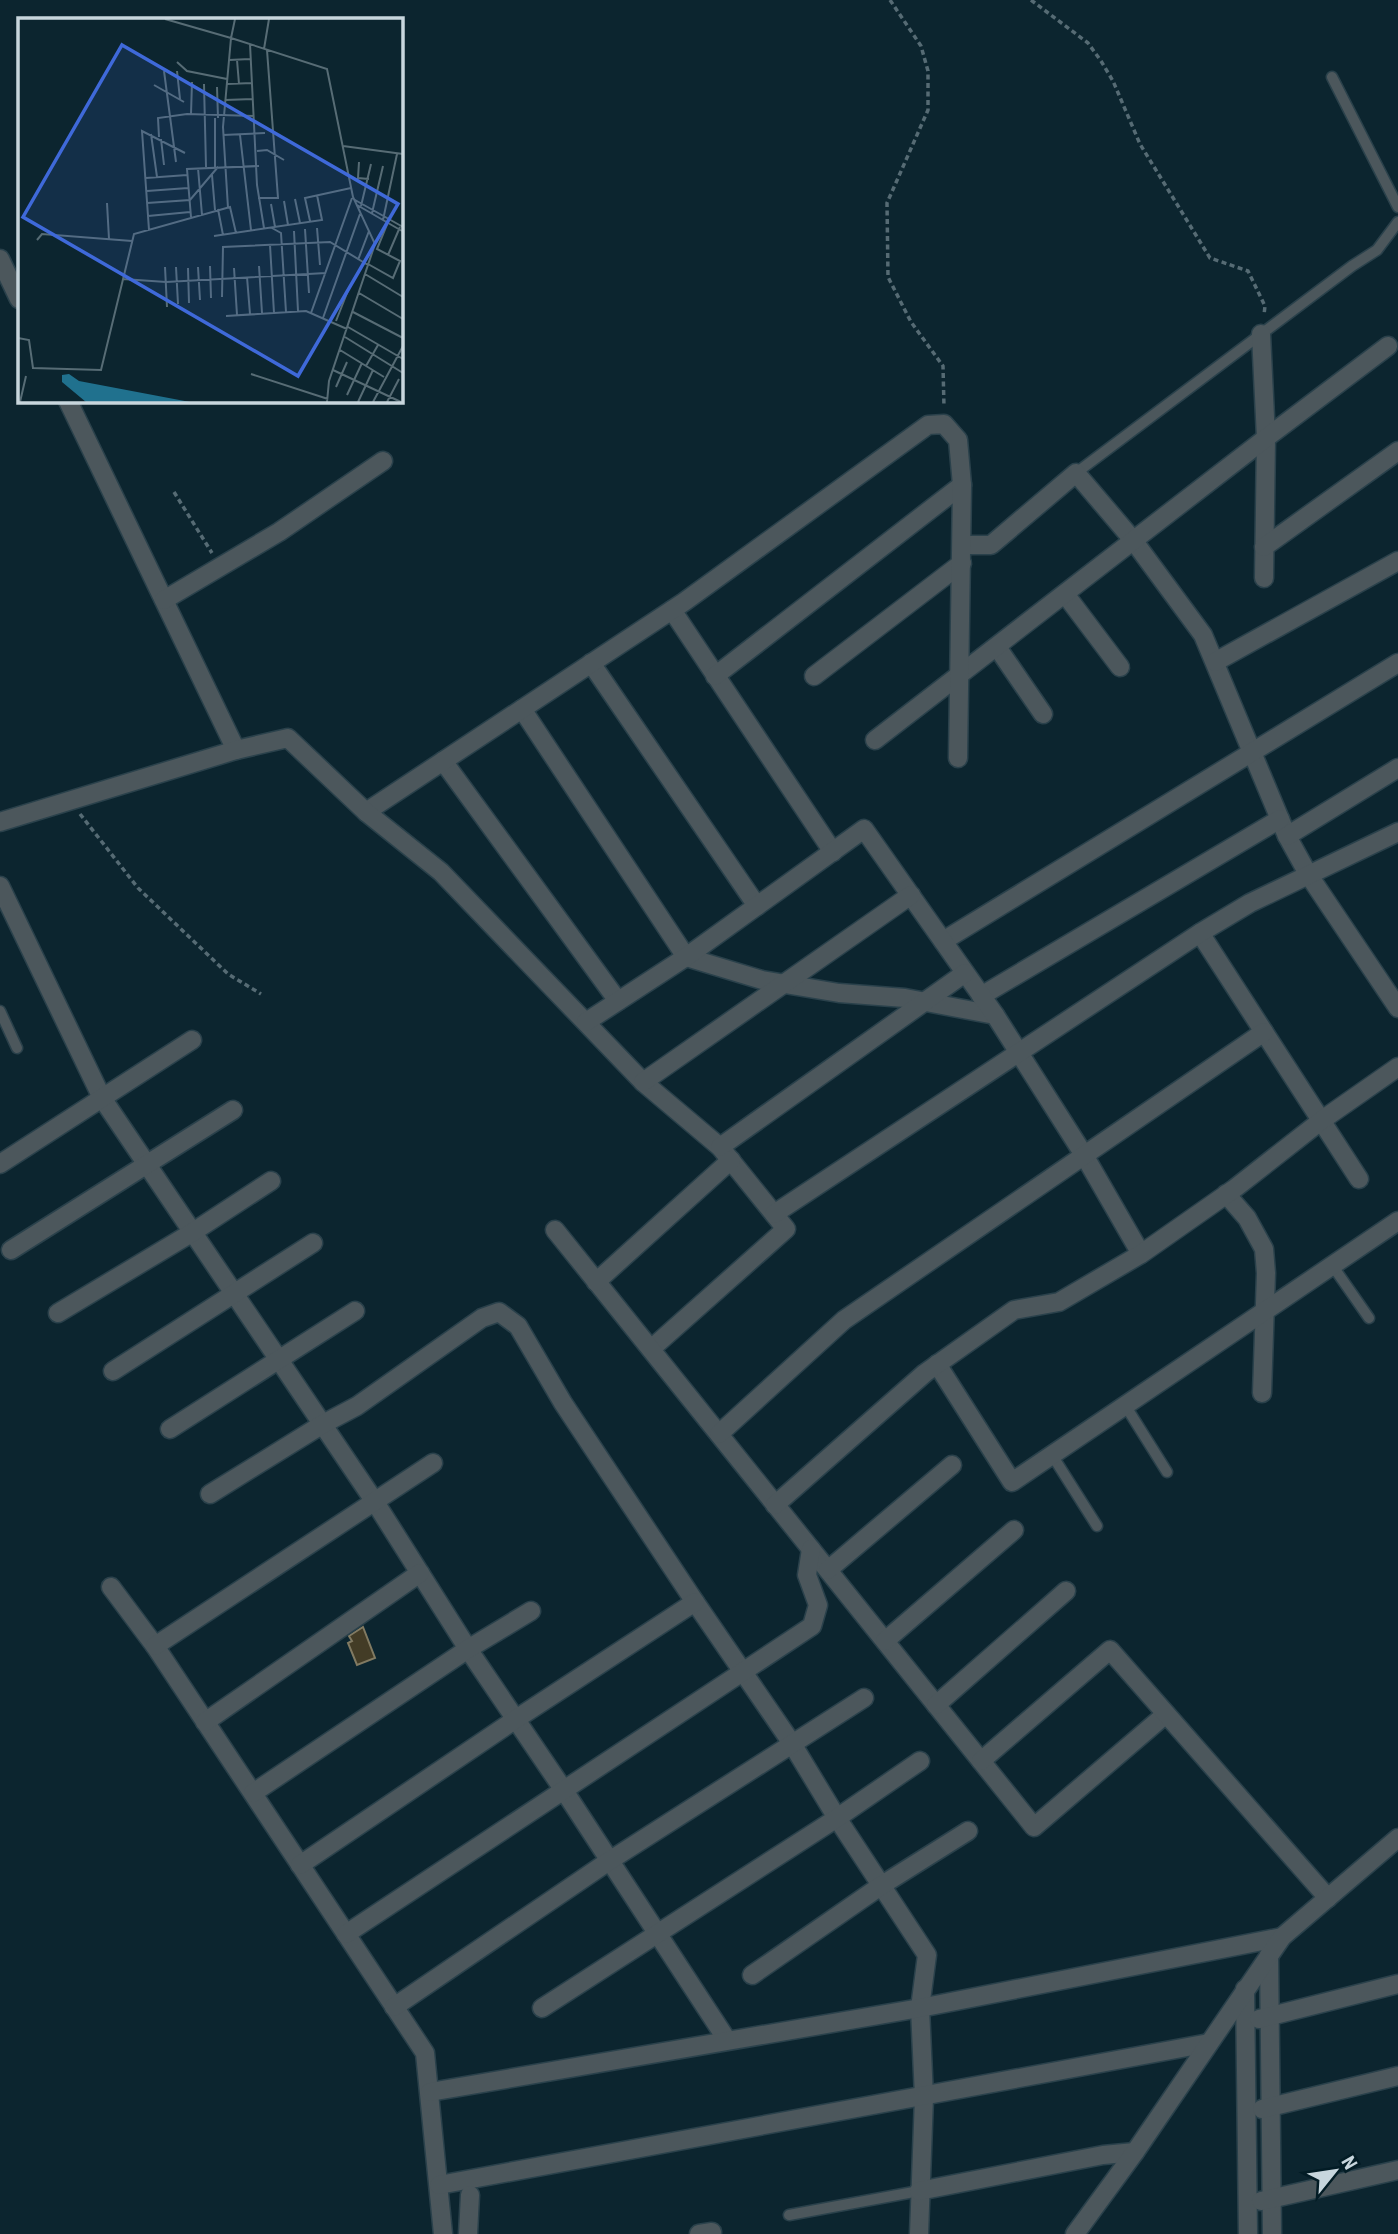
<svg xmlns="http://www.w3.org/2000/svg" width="1398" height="2234" viewBox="0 0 1398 2234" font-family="'Roboto Condensed',sans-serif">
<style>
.building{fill:#433c26;stroke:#817a62;stroke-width:2}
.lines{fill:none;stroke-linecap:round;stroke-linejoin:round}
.service-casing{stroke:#2a414b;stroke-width:13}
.minor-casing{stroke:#2a414b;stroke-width:21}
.tertiary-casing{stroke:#2a414b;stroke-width:21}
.path{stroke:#566b74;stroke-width:3.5;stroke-dasharray:5 3.5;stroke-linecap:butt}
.service{stroke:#4c575c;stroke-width:10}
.minor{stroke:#4c575c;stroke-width:18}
.tertiary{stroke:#4c575c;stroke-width:18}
.inset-road{fill:none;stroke:#576c75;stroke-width:2}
.view{fill:#3f69d9;fill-opacity:0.15;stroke:#3f69d9;stroke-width:3.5}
.inset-edge{fill:none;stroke:#c8d6dd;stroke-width:3.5}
</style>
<rect width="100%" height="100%" fill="#0c252f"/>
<polygon class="building" points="363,1627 375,1658 357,1665 348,1643 352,1641 349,1636"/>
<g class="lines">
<g class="service-casing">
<g id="service">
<polyline points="1332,77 1398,207"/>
<polyline points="1076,473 1352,266 1377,250 1398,222"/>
<polyline points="0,1011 17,1048"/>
<polyline points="1332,1265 1369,1318"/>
<polyline points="1125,1405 1167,1472"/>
<polyline points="1052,1455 1097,1526"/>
<polyline points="789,2215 919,2191"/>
</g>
</g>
<g class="minor-casing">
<g id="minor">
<polyline points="0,259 19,299"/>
<polyline points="1261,334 1266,438 1264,578"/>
<polyline points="68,401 236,750"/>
<polyline points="962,545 991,545 1076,473 1133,540 1203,635 1287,836 1308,874 1398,1008"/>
<polyline points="1264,547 1398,451"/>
<polyline points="1065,594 1120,667"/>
<polyline points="164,600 279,532 383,461"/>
<polyline points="672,610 833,852"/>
<polyline points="997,647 1043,714"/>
<polyline points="1215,662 1398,561"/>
<polyline points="591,663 757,906"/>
<polyline points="715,676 962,485"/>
<polyline points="814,676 962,563"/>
<polyline points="522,709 686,957 762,980 839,993 905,998 995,1015"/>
<polyline points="875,740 1266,438 1388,346"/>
<polyline points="443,761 618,1001"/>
<polyline points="366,812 684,602 928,425 944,424 958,440 962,485 958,758"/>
<polyline points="0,822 236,750 288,738 366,812 441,872 643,1082 720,1147 786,1229 651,1349"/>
<polyline points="1287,836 1398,768"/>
<polyline points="0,886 102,1098 375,1502 468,1649 563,1789 727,2040"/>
<polyline points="1200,933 1359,1179"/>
<polyline points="943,941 1398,663"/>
<polyline points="981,996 1280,819"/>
<polyline points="586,1022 686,957 864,829 995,1015 1084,1155 1141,1254"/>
<polyline points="643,1082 911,895"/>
<polyline points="720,1147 965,973"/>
<polyline points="0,1164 192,1040"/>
<polyline points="1226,1194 1247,1218 1264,1249 1266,1273 1262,1393"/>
<polyline points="774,1214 1200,933 1250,903 1398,832"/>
<polyline points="555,1230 1034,1827 1166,1714"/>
<polyline points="11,1250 233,1110"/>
<polyline points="596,1282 731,1160"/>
<polyline points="58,1313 193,1232 271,1181"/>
<polyline points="937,1364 1012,1482 1398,1221"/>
<polyline points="113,1371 313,1243"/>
<polyline points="170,1429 355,1311"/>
<polyline points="719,1434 844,1320 1264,1032"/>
<polyline points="210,1494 323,1424 357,1406 482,1318 499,1312 518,1326 563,1403 695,1602 791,1742 837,1818 927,1955 920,2008 924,2097 919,2234"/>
<polyline points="775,1505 925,1373 1014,1310 1059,1302 1141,1254 1234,1189 1322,1120 1398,1067"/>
<polyline points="828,1570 952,1465"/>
<polyline points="111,1587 155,1646 425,2053 443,2234"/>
<polyline points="885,1641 1014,1530"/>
<polyline points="155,1646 433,1463"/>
<polyline points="936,1705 1066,1591"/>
<polyline points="205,1722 420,1573"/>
<polyline points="981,1761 1110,1650 1328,1898"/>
<polyline points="253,1793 468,1649 531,1611"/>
<polyline points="300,1865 516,1719 695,1602"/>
<polyline points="346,1934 812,1626 818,1605 807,1575 811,1549"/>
<polyline points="1269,1955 1272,2234"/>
<polyline points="752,1975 882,1885 968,1831"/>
<polyline points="1245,1989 1248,2234"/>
<polyline points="394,2007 609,1861 864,1698"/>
<polyline points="542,2008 837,1818 920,1761"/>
<polyline points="1259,2019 1398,1984"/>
<polyline points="430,2092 920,2008 1282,1937"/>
<polyline points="1262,2109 1398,2076"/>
<polyline points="439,2185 1209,2043"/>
<polyline points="919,2191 1103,2155 1135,2152"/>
<polyline points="1261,2201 1398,2170"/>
<polyline points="468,2234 470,2195"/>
<polyline points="699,2234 712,2232"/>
</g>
</g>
<g class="tertiary-casing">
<polyline id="tertiary" points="1075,2234 1135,2152 1282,1937 1398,1838"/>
</g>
<g class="path">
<polyline points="890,0 921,46 928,71 928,110 887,203 888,277 911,322 943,366 944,407"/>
<polyline points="1031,0 1088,43 1101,61 1113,81 1140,144 1210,258 1248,271 1265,306 1264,315"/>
<polyline points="174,492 212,553"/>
<polyline points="80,814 138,888 228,974 261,994"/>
</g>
<use href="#service" class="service"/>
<use href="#minor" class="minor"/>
<use href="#tertiary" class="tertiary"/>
</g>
<g transform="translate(18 18)">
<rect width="385" height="385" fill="#0c252f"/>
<path d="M 51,356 L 61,363 L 172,384 L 68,384 L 44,364 L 44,357 Z" fill="#20718e"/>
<path class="inset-road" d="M 147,1 L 213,20 L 205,109 L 210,190M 217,1 L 213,20 L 309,51 L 335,179 L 357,226 L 311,363 L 309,384M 232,26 L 239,167 L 246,210M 246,31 L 251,1M 211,42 L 232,41M 219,42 L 221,66M 159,44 L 169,53 L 209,61M 146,53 L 158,144M 159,53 L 162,81M 186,66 L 188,149M 209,66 L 234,65M 136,67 L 166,84M 199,69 L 200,100M 207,82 L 235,81M 173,96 L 174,64M 197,100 L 197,149M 133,116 L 139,159M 205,117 L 247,115M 222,117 L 233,212M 141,119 L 140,100 L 169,96 L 236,98M 143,121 L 146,147M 325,128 L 385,136M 239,133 L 249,132 L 266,142M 341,144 L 340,160 L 351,161M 180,150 L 184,197M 194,157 L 197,192M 128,160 L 169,157M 129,173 L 170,170M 240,180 L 260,180 L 249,32M 277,181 L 282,205M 337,182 L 385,209M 266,183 L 270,207M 89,185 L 91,221M 129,185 L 172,182 L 200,149M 253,186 L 257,209M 339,187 L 384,213M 343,188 L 353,146M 200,191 L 205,217M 354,195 L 365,148M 130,198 L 172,194M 173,199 L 169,151 L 241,148M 365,202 L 379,136M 292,203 L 287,180 L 333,170M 254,210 L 263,215 L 268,294M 299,210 L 302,247M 287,211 L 291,275M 131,212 L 124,113 L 167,135M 276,213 L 280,293M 196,218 L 304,202 L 299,177M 19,222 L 24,216 L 114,223M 252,227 L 256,295M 370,237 L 382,209M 340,242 L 351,213M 350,246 L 375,260 L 382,243 L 359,231 L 370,204M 192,248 L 193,280M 241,248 L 244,295M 147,249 L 149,289M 158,249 L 160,286M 180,249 L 182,282M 170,250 L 171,285M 216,250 L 219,297M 347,256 L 385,279M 229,259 L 232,296M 105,261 L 148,264 L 308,255M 341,275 L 385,301M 204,279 L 205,229 L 312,224 L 350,247M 335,294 L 385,320M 293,295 L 334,180M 208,298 L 288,293 L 329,311M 305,300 L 342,196M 318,303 L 331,270M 330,309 L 385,341M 327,319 L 385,355M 0,320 L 11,322 L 15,350 L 83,352 L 116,216 L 212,189 L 218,215M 322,332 L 366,359M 348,348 L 360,327M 315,352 L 383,384M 233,356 L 310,381M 318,369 L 329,344M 329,377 L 344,345M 2,384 L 8,358M 340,384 L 355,352M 355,384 L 385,328M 369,384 L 381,361"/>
<path class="view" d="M 104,27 L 380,186 L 280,358 L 5,199 Z"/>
<rect width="385" height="385" class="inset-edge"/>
</g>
<g transform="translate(1335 2171) rotate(60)" stroke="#031c25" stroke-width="5" paint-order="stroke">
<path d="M0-5L12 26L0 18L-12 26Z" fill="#c8d6dd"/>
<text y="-10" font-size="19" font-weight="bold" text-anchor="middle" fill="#c8d6dd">N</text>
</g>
</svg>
